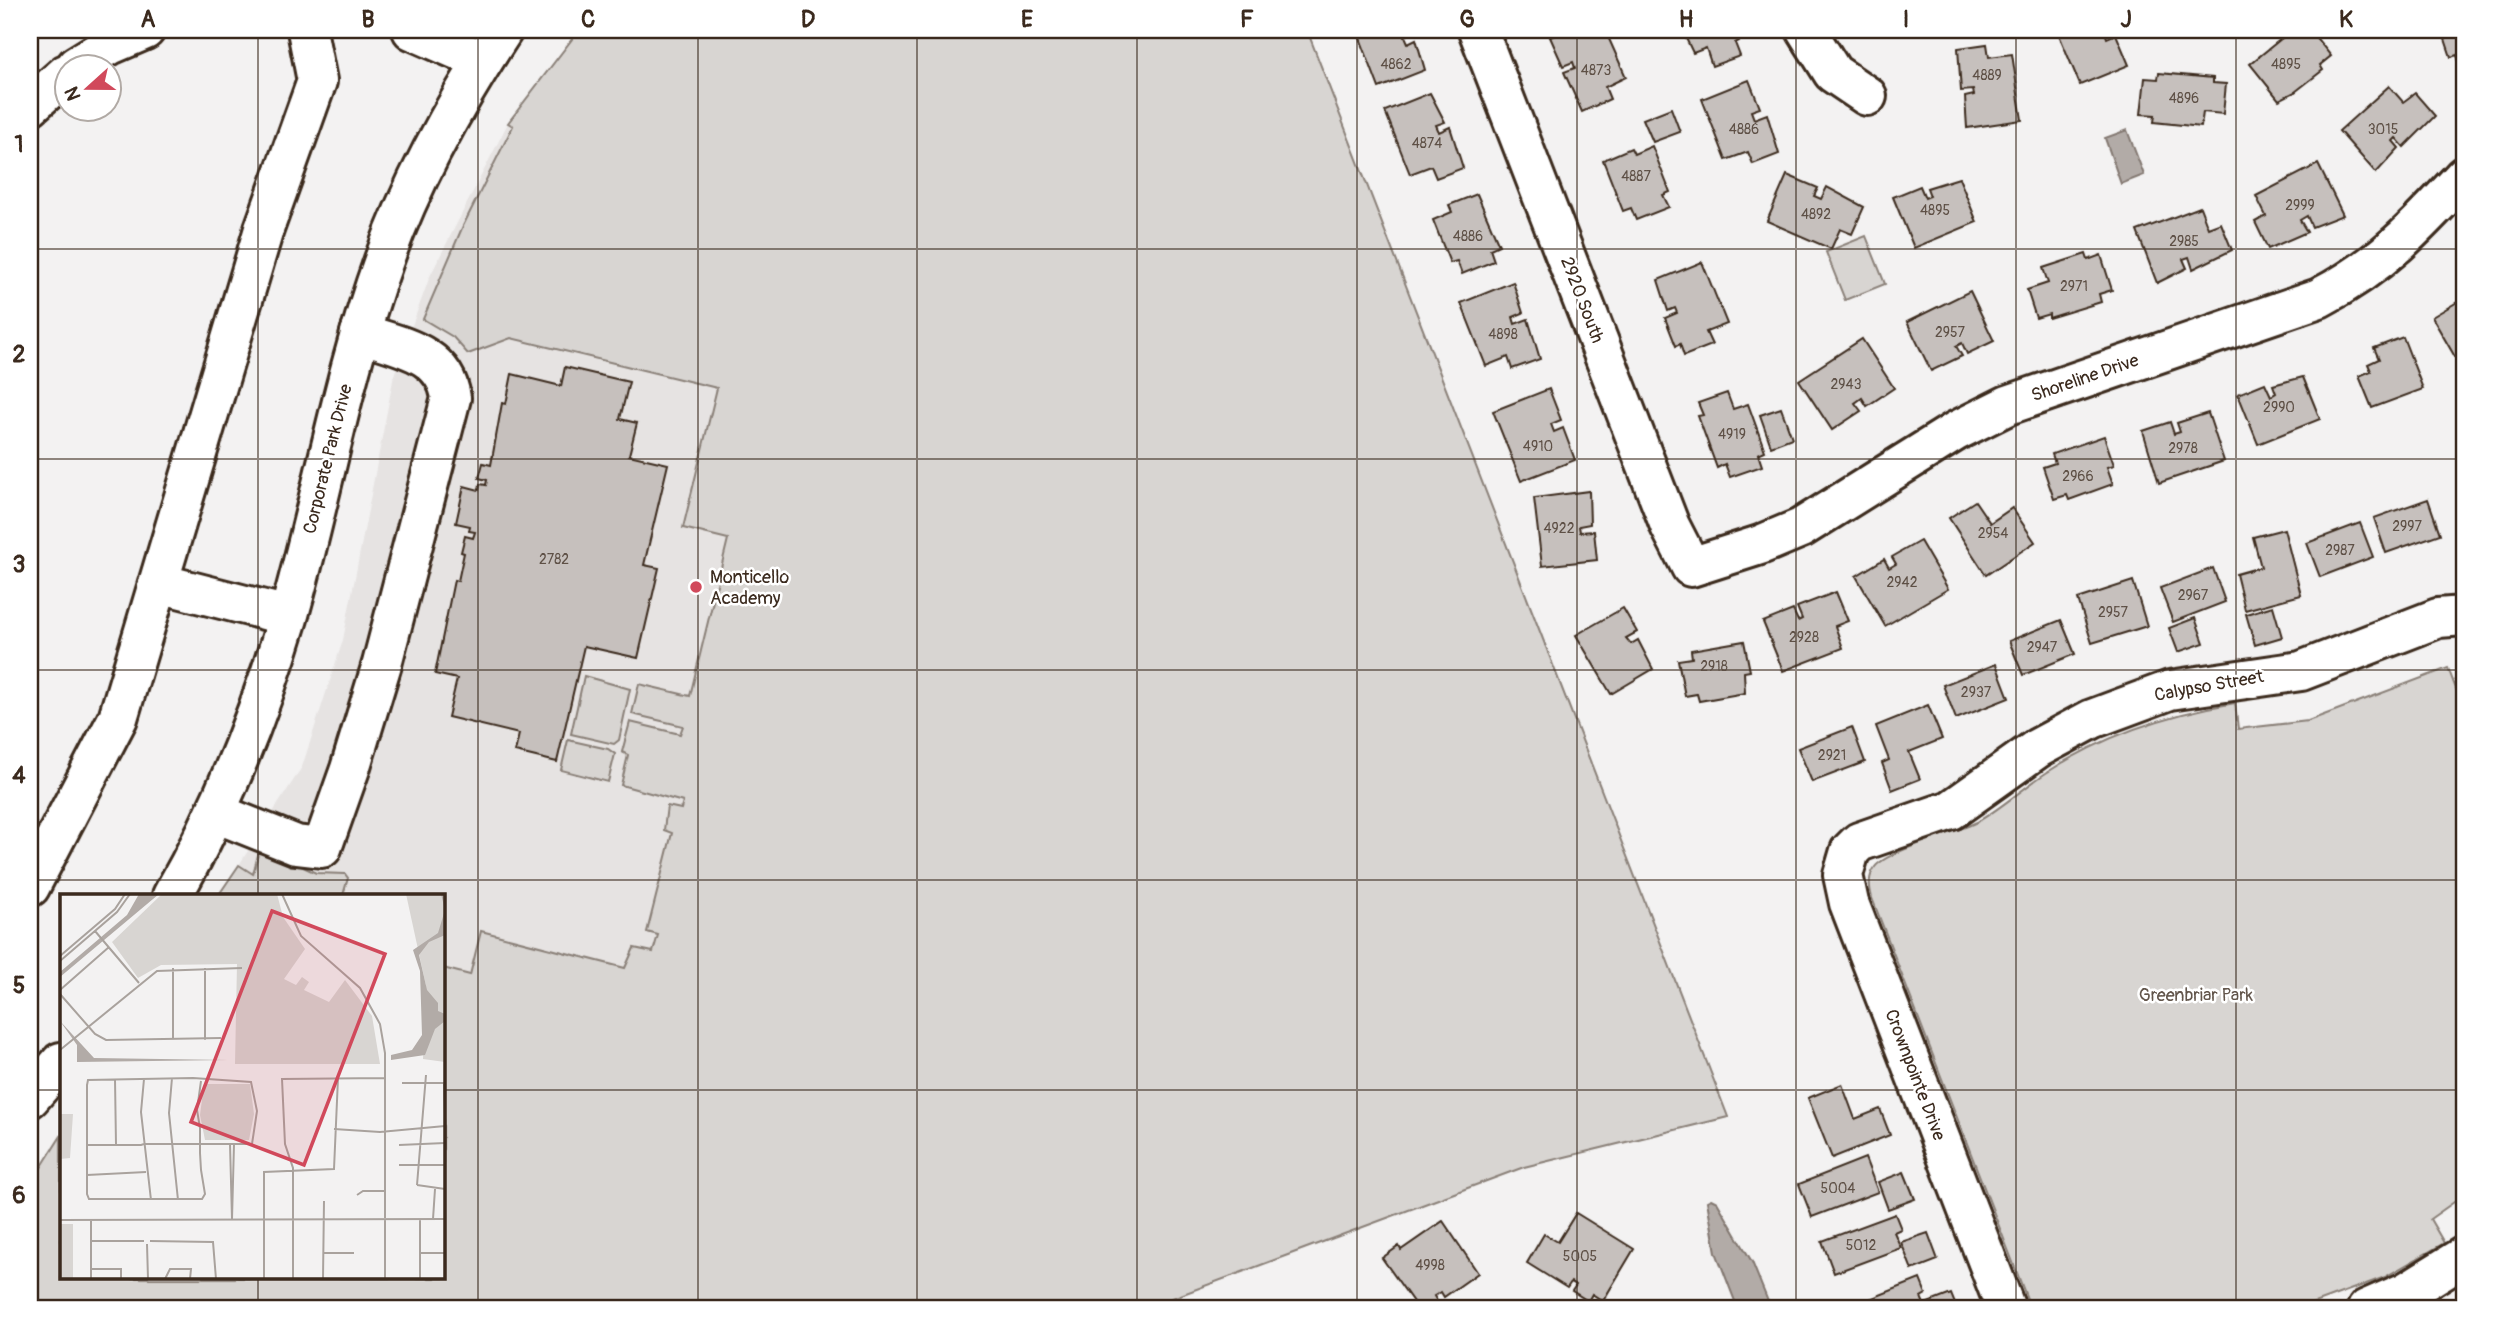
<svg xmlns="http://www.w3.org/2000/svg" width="2494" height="1339" viewBox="0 0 2494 1339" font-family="Pangolin,sans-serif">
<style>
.built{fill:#e6e3e2}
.green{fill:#d8d5d2;stroke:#8a8078;stroke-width:2}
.water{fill:#b2aba7;stroke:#827770;stroke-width:2}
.building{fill:#c6c0bd;stroke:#3b2a1e;stroke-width:2}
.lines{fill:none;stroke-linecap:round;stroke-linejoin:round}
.minor-casing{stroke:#3b2a1e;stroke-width:44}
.minor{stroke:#fff;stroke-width:38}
.grid{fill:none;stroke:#3b2a1e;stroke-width:2;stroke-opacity:0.55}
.poi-dot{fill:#d1495b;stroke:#fff;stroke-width:2.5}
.labels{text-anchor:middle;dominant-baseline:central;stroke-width:5;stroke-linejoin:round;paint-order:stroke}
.number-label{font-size:14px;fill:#5e5046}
.street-label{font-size:18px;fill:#3b2a1e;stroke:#fff}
.poi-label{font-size:18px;fill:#3b2a1e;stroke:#fff;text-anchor:start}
.park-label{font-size:18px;fill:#62554b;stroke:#fff}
.inset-road{fill:none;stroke:#a9a29d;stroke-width:2}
.view{fill:#d1495b;fill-opacity:0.15;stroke:#d1495b;stroke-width:3.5}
.inset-edge{fill:none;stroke:#3b2a1e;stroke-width:3.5}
.neatline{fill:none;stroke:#3b2a1e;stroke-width:2.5}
.grid-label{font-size:23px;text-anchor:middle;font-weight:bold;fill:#3b2a1e}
</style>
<rect width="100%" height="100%" fill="#f3f2f2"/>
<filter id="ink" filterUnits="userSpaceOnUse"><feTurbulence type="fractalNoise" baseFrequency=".0143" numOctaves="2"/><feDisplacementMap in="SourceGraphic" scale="14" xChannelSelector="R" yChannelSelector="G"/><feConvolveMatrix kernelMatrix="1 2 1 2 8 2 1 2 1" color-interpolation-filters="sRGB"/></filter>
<g filter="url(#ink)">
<polygon class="built" points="508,123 895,370 879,915 539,1046 443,988 443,896 290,896 239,865 302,767 343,640 394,375 430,276"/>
<g class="green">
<polygon points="579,30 1307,30 1728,1117 1524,1167 1143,1309 30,1309 30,1185 61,1136 61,1278 443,1278 443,968 470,975 481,931 625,968 634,948 653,952 658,935 647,932 672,833 664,830 667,806 681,809 683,802 621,785 628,755 622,752 630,722 680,734 683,726 632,714 639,684 690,696 728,539 683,528 717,388 511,338 468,354 453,337 423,319 462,228 513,126 508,123"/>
<polygon points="1866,236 1885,284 1845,300 1826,252"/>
<path d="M 2448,668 L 2464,710 L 2464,1195 L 2430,1219 L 2444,1243 L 2385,1277 L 2298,1309 L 2031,1309 L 1872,898 C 1869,886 1868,877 1875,867 C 1887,851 1955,833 1977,822 C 2002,808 2023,788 2046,773 C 2104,735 2168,714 2235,703 L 2238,729 L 2308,721 Z"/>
<polygon points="584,676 630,689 619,740 614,744 571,734"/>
<polygon points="568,740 608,749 615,754 608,782 561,770"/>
<polygon points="260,847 316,873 345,874 348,878 343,895 346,896 218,896 239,865 253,874"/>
</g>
<g class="water">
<polygon points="2127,130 2144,175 2121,184 2105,138"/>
<polygon points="1711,1199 1717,1202 1752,1262 1771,1309 1738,1309 1716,1252 1707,1201"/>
</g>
<g class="building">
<polygon points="1357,30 1417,30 1405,36 1408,43 1416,39 1425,70 1379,88"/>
<polygon points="1566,30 1605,30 1626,77 1605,87 1610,99 1582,112 1564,72 1575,68 1573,62 1563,66 1550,37"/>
<polygon points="1682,30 1735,30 1739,41 1735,43 1740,56 1712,66 1706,48 1693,53"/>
<polygon points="2057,30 2111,30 2105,32 2107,38 2116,34 2129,65 2080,85"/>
<polygon points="2292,30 2298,36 2310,30 2331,56 2320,65 2323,70 2295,92 2279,100 2250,64"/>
<polygon points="2442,30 2464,30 2464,67 2461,68 2457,55 2451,57"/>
<polygon points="1987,44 1989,57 2012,54 2022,120 1967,128 1965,97 1974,95 1973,90 1961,91 1958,48"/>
<polygon points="2159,73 2213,78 2213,83 2226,84 2223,114 2203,112 2201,127 2154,122 2155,115 2141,114 2145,78 2158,79"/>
<polygon points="1749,80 1760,108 1751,111 1754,119 1767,114 1779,154 1753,164 1748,152 1726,160 1702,99"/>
<polygon points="2389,86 2403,102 2415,93 2435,116 2404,147 2396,138 2393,141 2399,148 2376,173 2339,131"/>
<polygon points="1430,93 1445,122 1436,125 1439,132 1450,127 1463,168 1436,178 1431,166 1410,174 1385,111"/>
<polygon points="1671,108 1680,132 1653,142 1643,119"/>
<polygon points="1652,146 1670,192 1663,195 1669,207 1636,220 1631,208 1623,211 1603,160 1631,148 1634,154"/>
<polygon points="2318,164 2343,215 2312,227 2307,216 2300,220 2307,232 2268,249 2255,222 2266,216 2256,196"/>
<polygon points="1787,175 1818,188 1814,196 1821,199 1827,187 1864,207 1852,234 1840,229 1831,249 1767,221"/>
<polygon points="1959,178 1977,222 1914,248 1893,197 1920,186 1925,198 1930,196 1927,188"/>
<polygon points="1477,194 1499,245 1490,249 1494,261 1462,274 1457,261 1450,263 1433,220 1452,212 1449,205"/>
<polygon points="2200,207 2208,228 2221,223 2232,250 2193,269 2189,257 2183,259 2187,268 2157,283 2137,231"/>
<polygon points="2086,254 2088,260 2101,255 2112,290 2099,294 2101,302 2049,318 2049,314 2036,318 2027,290 2048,283 2043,268"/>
<polygon points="1702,262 1727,324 1706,332 1712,345 1684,356 1680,344 1676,346 1665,318 1677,313 1675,308 1668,311 1658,280"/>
<polygon points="1513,282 1523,313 1513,317 1515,324 1528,319 1540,359 1512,369 1508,357 1486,366 1461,303"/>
<polygon points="1970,291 1994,341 1967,354 1962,343 1956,346 1962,356 1931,371 1907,322"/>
<polygon points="2459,301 2464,309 2464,358 2458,362 2432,317"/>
<polygon points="2403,337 2423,389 2372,408 2359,376 2371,371 2368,364 2379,359 2374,348"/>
<polygon points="1862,339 1894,388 1867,406 1862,398 1855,403 1861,411 1832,430 1799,380"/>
<polygon points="565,367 629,382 620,419 637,423 629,455 668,464 644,565 659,568 638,658 584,646 557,762 515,752 519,734 448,717 457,679 435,674 454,580 458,581 464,553 461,552 465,536 473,538 475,532 469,531 470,526 456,523 464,486 479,490 480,484 486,485 487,480 479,478 483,463 491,465 502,403 506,404 512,374 561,386"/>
<polygon points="2303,377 2320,419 2258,444 2238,394 2265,383 2271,396 2276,393 2273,385"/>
<polygon points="1549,389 1561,420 1551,424 1554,432 1563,428 1575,460 1521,481 1493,411"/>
<polygon points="1727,393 1733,409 1748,404 1765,451 1758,454 1762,466 1730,477 1725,464 1717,468 1698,416 1703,415 1698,403"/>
<polygon points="1781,408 1792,438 1771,446 1760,415"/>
<polygon points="2208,413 2224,461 2159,483 2143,431 2170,422 2174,434 2180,432 2177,423"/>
<polygon points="2104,436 2114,465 2107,467 2113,484 2069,500 2067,495 2054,499 2043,467 2055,463 2052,454"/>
<polygon points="1589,491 1590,524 1579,526 1580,532 1594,531 1597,560 1542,566 1534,498"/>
<polygon points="2428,499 2440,534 2386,553 2374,518"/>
<polygon points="1975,501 1990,523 2012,508 2035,542 1986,575 1949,518"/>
<polygon points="2360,523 2373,557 2320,577 2307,543"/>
<polygon points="2284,529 2301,595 2245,610 2236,574 2261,567 2253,537"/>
<polygon points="1920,541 1948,589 1885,626 1856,576 1884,559 1889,568 1896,564 1892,557"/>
<polygon points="2213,568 2225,602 2173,622 2160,588"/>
<polygon points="2133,581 2147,626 2092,643 2078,599"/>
<polygon points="1836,592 1848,621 1835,626 1843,648 1783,671 1763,622 1793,610 1798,621 1802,619 1797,607"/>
<polygon points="2273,606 2282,637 2255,645 2246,614"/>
<polygon points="1623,608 1637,632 1626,638 1631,644 1638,640 1653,669 1611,694 1576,635"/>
<polygon points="2195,618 2204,643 2178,652 2169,628"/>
<polygon points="2061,620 2075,654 2023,675 2009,641"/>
<polygon points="1744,641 1750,671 1744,672 1745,693 1699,701 1697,694 1685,696 1678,660 1692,658 1691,650"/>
<polygon points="1996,664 2009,698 1956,719 1943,685"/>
<polygon points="1928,705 1942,739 1909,752 1920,779 1892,790 1882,763 1889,760 1876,726"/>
<polygon points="1852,727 1865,762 1812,782 1798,748"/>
<polygon points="1842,1084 1855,1119 1880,1109 1890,1135 1832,1158 1808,1098"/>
<polygon points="1865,1158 1878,1192 1812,1217 1799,1184"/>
<polygon points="1904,1172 1915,1199 1888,1209 1878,1182"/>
<polygon points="1576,1213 1634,1249 1603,1301 1592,1294 1588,1301 1572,1291 1576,1285 1571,1282 1567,1288 1527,1263 1544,1234 1558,1242"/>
<polygon points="1895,1214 1901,1229 1894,1232 1901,1248 1834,1273 1822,1241"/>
<polygon points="1443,1221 1478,1273 1444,1297 1441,1292 1434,1296 1438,1303 1429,1309 1418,1309 1382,1258 1399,1246 1401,1250"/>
<polygon points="1928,1233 1938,1260 1912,1270 1901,1242"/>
<polygon points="1920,1279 1926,1294 1921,1297 1926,1309 1853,1309 1852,1306"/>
<polygon points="1951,1294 1957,1309 1927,1309 1925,1304"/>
</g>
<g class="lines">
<g class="minor-casing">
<g id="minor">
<polyline points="412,30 483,61"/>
<path d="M 1478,30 L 1670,526 L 1691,567 L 1760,545 L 1801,528 L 1956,431 L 2008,405 L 2319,298 C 2381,266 2418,226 2464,176"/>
<polyline points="1806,30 1833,73 1867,96"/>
<polyline points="76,66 110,45 145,30"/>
<polyline points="30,106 66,74"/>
<polyline points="159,583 288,616"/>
<path d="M 216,813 L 296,845 L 322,848 L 350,769 L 382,664 L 451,398 C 445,352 398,346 360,333"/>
<polyline points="30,887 118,718 264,229 317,81 307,30"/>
<path d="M 172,896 C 222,809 259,715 288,618 C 322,499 342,376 384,260 C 413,178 456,102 503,30"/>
<polyline points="30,1098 61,1062"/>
<polyline points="2006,1309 1849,903 1843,875 1850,851 1859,842 1951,810 2038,748 2092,719 2170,690 2301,671 2438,618 2464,616"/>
<polyline points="2367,1309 2406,1292 2464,1256"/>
</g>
</g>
<use href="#minor" class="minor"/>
</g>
</g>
<path class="grid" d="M 258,30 L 258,896M 478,30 L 478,1309M 698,30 L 698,1309M 917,30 L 917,1309M 1137,30 L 1137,1309M 1357,30 L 1357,1309M 1577,30 L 1577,1309M 1796,30 L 1796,1309M 2016,30 L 2016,1309M 2236,30 L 2236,1309M 30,249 L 2464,249M 30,459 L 2464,459M 30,670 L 2464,670M 30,880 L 2464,880M 30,1090 L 61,1090M 443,1090 L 2464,1090M 258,1278 L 258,1309"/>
<circle class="poi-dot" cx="696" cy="587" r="7"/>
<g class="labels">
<g class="number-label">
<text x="1396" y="64">4862</text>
<text x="2286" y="64">4895</text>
<text x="1596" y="70">4873</text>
<text x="1987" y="75">4889</text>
<text x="2184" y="98">4896</text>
<text x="1744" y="129">4886</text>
<text x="2383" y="129">3015</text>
<text x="1427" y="143">4874</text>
<text x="1636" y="176">4887</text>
<text x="2300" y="205">2999</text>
<text x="1935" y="210">4895</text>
<text x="1816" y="214">4892</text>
<text x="1468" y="236">4886</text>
<text x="2184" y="241">2985</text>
<text x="2074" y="286">2971</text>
<text x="1950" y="332">2957</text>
<text x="1503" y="334">4898</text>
<text x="1846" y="384">2943</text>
<text x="2279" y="407">2990</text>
<text x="1732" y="434">4919</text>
<text x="1538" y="446">4910</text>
<text x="2183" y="448">2978</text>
<text x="2078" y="476">2966</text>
<text x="2407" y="526">2997</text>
<text x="1559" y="528">4922</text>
<text x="1993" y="533">2954</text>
<text x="2340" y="550">2987</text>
<text x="554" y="559">2782</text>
<text x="1902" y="582">2942</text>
<text x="2193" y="595">2967</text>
<text x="2113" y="612">2957</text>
<text x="1804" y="637">2928</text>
<text x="2042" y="647">2947</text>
<text x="1714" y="666">2918</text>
<text x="1976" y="692">2937</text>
<text x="1832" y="755">2921</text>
<text x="1838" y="1188">5004</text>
<text x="1861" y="1245">5012</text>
<text x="1580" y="1256">5005</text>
<text x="1430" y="1265">4998</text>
</g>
<g class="street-label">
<text transform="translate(1582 300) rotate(69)">2920 South</text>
<text transform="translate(2085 378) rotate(-19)">Shoreline Drive</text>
<text transform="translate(328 459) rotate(-76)">Corporate Park Drive</text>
<text transform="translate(2209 686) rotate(-10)">Calypso Street</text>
<text transform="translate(1915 1075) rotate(69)">Crownpointe Drive</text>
</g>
<g class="poi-label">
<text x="710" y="577">Monticello<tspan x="710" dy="21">Academy</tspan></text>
</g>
<g class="park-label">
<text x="2196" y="995">Greenbriar Park</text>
</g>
</g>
<g transform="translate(60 894)">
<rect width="385" height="385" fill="#f3f2f2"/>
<path d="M 102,0 L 217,0 L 223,23 L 245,55 L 224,85 L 236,91 L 242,83 L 249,88 L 244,96 L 269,108 L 285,86 L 312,122 L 320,170 L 175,170 L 177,70 L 101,71 L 78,84 L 52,48 ZM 346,0 L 385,0 L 385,168 L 363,165 L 366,92 ZM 144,190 L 190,190 L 194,220 L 189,246 L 145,246 L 140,221 ZM 0,220 L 13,220 L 10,264 L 0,265 ZM 0,330 L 13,330 L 13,385 L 0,385 Z" fill="#d8d5d2"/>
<path d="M 79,0 L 99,0 L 0,83 L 0,78 L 67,21 ZM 381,0 L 385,0 L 385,41 L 369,48 L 359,61 L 367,96 L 378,109 L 378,117 L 385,120 L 385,127 L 375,135 L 365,161 L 331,166 L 331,161 L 352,156 L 362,141 L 360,77 L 353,56 L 378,39 L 385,16 ZM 0,127 L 34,164 L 168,166 L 17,168 L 17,151 Z" fill="#b2aba7"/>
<path class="inset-road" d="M 222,0 L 241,42 L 300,94 L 320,130 L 325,159 L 325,324M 35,37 L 79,89M 0,62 L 55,15 L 65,0M 0,67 L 57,18 L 70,0M 113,74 L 113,146M 145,74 L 145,146M 0,96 L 49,53M 0,100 L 35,140 L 46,146 L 161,144M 0,156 L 97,77 L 182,74M 112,184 L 109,219 L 118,306M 55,185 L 56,251M 84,185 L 81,218 L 91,306M 342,189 L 385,189M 384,189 L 385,220M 274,235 L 320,238 L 385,232M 170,250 L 172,325M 27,251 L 81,251 L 84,250 L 192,250 L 197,217 L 191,188 L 133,184 L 28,186 L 27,191 L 27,300 L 29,305 L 142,305 L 145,300 L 141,276 L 140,259 L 140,234 L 137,216 L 141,187M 339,251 L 385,249M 339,271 L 385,271M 27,281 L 86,278M 357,291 L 366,181M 357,291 L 385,295M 297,301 L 303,297 L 325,297M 172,325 L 174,250M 325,325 L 325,385M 373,325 L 375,295M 0,326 L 385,325M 31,326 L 31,385M 31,347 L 84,347M 90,347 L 153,348 L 156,385M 87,350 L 88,385M 263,359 L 294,359M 360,359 L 385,359M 31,375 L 61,375 L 61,385M 105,385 L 110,375 L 131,375 L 130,385M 204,385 L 204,278 L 274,275 L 278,184M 233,385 L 233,274 L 225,250 L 222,185 L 325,184M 263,385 L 264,307M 360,385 L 360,326"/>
<path class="view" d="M 212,17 L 325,60 L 244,271 L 131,228 Z"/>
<rect width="385" height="385" class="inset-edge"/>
</g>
<rect width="2494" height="1339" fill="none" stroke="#fff" stroke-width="77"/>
<g transform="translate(88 88) rotate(249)"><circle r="33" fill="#ffffff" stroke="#b1aaa5" stroke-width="2"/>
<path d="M0-5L12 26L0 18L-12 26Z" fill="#d1495b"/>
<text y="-10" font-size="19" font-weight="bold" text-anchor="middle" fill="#3b2a1e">N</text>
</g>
<rect x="38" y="38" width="2418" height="1262" class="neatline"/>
<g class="grid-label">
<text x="148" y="27">A</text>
<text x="368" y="27">B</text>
<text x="588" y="27">C</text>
<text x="808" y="27">D</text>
<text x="1027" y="27">E</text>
<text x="1247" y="27">F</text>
<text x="1467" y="27">G</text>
<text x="1686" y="27">H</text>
<text x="1906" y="27">I</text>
<text x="2126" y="27">J</text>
<text x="2346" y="27">K</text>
<text x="19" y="152">1</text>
<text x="19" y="362">2</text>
<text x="19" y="572">3</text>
<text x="19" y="783">4</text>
<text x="19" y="993">5</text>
<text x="19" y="1203">6</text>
</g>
</svg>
